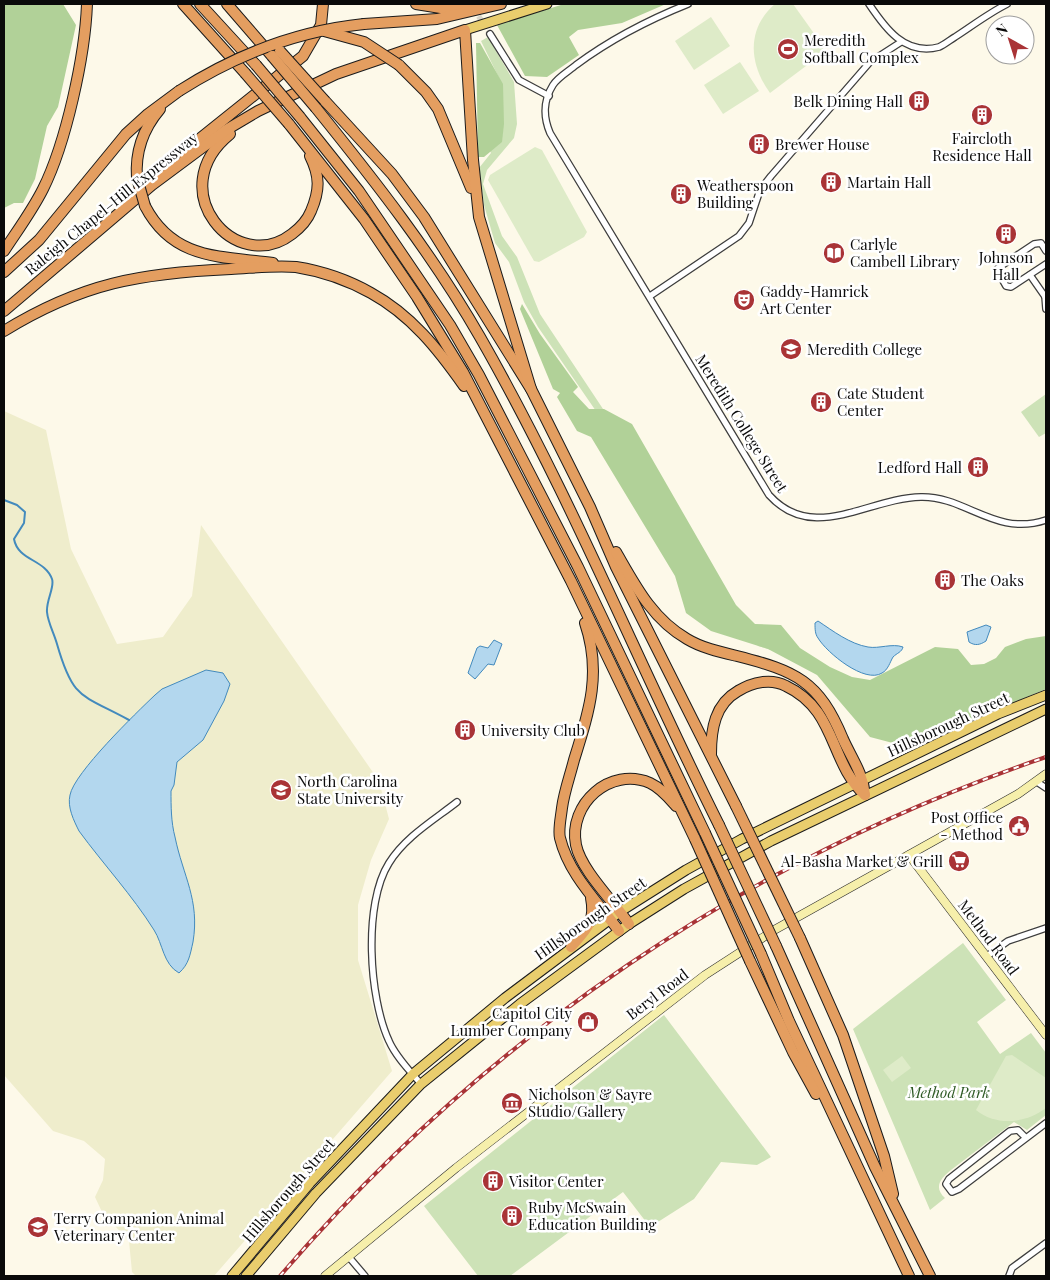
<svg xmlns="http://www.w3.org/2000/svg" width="1050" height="1280" viewBox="0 0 1050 1280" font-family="'Playfair Display',serif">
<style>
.farmland{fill:#efedcc}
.green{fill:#cde2b7}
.forest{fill:#b1d198}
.pitch{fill:#deebc8}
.water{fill:#b3d7ee;stroke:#438abd}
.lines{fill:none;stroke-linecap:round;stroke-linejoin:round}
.stream{stroke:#438abd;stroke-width:2}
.street-tunnel{stroke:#d9d5c8;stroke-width:5.5;stroke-dasharray:5.5 3;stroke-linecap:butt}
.street-casing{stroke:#3d3d3d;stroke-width:8}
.secondary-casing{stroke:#2c2c2c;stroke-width:9}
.primary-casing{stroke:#1b1b1b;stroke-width:11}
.highway-casing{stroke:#1b1b1b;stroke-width:12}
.street{stroke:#fff;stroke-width:5.5}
.secondary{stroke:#f6efab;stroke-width:8}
.primary{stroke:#e9cd6d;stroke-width:9}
.highway{stroke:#e49e60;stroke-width:10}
.rail-casing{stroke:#a93336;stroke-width:4}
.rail{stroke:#fff;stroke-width:2;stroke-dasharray:5.5;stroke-linecap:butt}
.highway-bridge-casing{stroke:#1b1b1b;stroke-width:12;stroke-linecap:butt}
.highway-bridge{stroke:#e49e60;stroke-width:10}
.labels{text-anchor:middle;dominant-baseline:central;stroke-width:5;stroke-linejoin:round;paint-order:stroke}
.poi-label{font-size:15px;fill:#0a0a0a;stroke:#fff;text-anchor:start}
.street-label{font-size:15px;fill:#0a0a0a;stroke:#fff}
.park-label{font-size:15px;font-style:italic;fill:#2d5923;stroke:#fff}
</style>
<rect width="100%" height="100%" fill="#fdf9e9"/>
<polygon class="farmland" points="4,411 46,430 71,549 117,644 163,637 192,596 201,525 379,781 389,819 371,860 358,905 358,960 392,1071 214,1276 136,1276 132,1272 129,1241 102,1212 95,1197 103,1180 105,1159 84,1141 53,1131 4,1075"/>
<g class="green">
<polygon points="488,37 514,82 517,124 514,138 487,170 483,184 502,236 517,257 540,314 751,632 910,710 778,652 758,646 538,327 524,302 509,262 495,243 484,205 479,168 491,153 486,143 500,80 481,41"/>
<polygon points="1046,394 1046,433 1039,437 1021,412"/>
<path d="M 963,943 L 1006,1000 L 977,1022 L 1000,1054 L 1031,1033 L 1046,1053 L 1046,1115 L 1027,1130 L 1014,1122 L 951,1170 C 941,1178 933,1187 945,1198 L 930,1210 L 853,1029 Z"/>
<polygon points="664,1015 771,1157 757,1165 721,1162 694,1199 650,1227 623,1192 510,1276 478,1276 424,1206"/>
</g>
<g class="forest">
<polygon points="4,4 63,4 76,25 58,107 47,126 35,179 23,203 14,203 4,208"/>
<polygon points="564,4 666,4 622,23 578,30 569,37 579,55 547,77 525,76 497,25"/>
<polygon points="476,43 480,43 503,84 504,124 502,142 484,157 478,157"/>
<polygon points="522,304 540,334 578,387 573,392 589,409 604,409 632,424 736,605 755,624 781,625 800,648 830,667 852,677 870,680 935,647 958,649 971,665 984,664 996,658 1005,647 1026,639 1046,636 1046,689 908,747 870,737 817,675 768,649 711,631 686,613 675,576 591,437 577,431 557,397 560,393 553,389 520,309"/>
</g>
<g class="pitch">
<path d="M 775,4 L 793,4 L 823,46 L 822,54 L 770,93 C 749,64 746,29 775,4 Z"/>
<polygon points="711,17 730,46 694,70 675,41"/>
<polygon points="740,62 759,91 723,114 704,85"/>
<polygon points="535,147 542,150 587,232 584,237 539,262 534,261 488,180 490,175"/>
<path d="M 1012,1055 L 1046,1078 L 1046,1108 C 1026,1123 997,1127 976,1110 L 1006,1056 Z"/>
<polygon points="902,1056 911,1068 892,1082 883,1070"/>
</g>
<g class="water">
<path d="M 818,621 C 833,631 850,644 868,647 C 879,649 892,643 903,647 C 902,652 897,653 893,657 C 890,662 888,670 882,673 C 865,684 827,653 818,638 C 815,634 815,629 815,623 Z"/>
<path d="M 986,625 L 991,627 L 986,641 C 980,645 975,646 969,642 L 967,632 Z"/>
<polygon points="494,640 502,644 494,665 488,664 475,679 468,673 477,648 480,646 488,648"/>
<path d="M 206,670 L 223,673 L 230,684 L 224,701 L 203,740 L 177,762 L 174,785 L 171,791 C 171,806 171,822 175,837 C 183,876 200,900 193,942 C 190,955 189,964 179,973 C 163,964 163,944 154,930 C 132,895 104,865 79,831 C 74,821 67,807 70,795 C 74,773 136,713 155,695 L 162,689 Z"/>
</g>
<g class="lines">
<path class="stream" d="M 4,500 L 17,505 L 25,512 L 24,523 L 14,539 C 18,561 45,559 52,579 C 55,587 46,600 47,612 C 48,623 54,633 57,644 C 73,700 81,694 129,720"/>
<polyline class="street-tunnel" points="474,9 490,34"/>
<g class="street-casing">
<g id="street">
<path d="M 688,4 C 648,20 611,39 576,65 C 569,71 558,77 553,85 C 543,101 543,116 550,133 L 769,495 C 813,544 868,498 921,497 C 966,496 995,537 1046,520"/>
<path d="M 869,4 C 885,28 905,56 939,47 C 944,45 950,40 955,37 C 972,26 989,13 1007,4"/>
<polyline points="490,34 519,80 549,96"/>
<polyline points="1046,251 1041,243 1034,244 998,268 998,272 1006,286 1011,287 1046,264"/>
<polyline points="1030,275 1046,298"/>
<polyline points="650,296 739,236 749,223 760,190 771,176 870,62 901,42"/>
<polyline points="1045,296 1046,309"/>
<polyline points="1037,782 1046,788"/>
<polyline points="987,956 1008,941 1046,928"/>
<path d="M 421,1084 C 410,1071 396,1057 389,1041 C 369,998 363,904 389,863 C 405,837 434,820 457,802"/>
<polyline points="1026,1138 1018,1130 1010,1131 949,1179 946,1184 952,1192 959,1189 1046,1123"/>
<polyline points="348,1256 365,1276"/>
<polyline points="1009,1276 1012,1268 1046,1243"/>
</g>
</g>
<g class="secondary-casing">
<g id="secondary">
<polyline points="909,855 1046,1035"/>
<polyline points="325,1276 456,1168 705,975 776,929 1018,794 1046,774"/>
</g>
</g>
<g class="primary-casing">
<g id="primary">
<polyline points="465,30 547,4"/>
<polyline points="232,1276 310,1183 413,1074 505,998 621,911 686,870 742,839 998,714 1046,695"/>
<polyline points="246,1276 316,1193 421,1084 520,1004 629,924 684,889 771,841 1046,709"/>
</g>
</g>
<g class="highway-casing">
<g id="highway">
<polyline points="183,4 245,73"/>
<polyline points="200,4 256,65"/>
<polyline points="227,4 272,56"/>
<polyline points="416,4 447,9 474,5"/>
<polyline points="364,24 437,19 501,4"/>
<polyline points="399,65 426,92 438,109 471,188"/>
<polyline points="325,101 392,174 424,217 531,389 590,507 616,567 736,806"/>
<path d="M 316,108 C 375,181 433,255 480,337 C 570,494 638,663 719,825"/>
<polyline points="300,117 359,191 450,325 479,375 578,567 705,833"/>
<polyline points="289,124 364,219 417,297 463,372 571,581 695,839"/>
<path d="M 230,134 C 161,190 236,277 292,234 C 300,228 307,221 311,211 C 320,190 320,176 310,156"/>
<polyline points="182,153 303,56 321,25 323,4"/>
<path d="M 137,178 C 135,152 143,129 160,109"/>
<path d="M 145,206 C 173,260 220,256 273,263"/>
<path d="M 4,251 C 17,231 32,211 43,189 C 66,143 85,56 87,4"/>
<polyline points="4,272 39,240 126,134 148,114 179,91"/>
<polyline points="4,311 152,185 226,130 258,111 336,74 465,30 473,160 479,217 531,389"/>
<path d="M 4,331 C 82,283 141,273 231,269 C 252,268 275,265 296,267 C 321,271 348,280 371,293 C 411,315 438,349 464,386"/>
<path d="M 616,552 C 635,585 652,619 687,639 C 702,648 720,652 737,656 C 796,671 819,681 843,739 C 852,759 863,773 865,795"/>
<path d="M 585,623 C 602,673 589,712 574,760 C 570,776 564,792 562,808 C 561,817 558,830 560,838 C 569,875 598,902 619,931"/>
<path d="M 711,754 C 711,729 715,704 738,691 C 753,682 771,678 786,686 C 837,710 829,762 865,795"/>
<path d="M 629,924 C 614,902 581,870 576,845 C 568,804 610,766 650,783 C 661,788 669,798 676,806"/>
<polyline points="800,938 843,1035 884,1156 893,1194"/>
<polyline points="776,946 875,1167 930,1276"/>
<path d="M 571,947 C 586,930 596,922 591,898"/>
<polyline points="761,954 789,1021 909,1276"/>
<polyline points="750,961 793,1052 816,1094"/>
</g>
</g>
<use href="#street" class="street"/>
<use href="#secondary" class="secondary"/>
<use href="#primary" class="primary"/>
<use href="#highway" class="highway"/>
<g class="rail-casing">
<path id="rail" d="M 280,1276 C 488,1035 745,860 1046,757"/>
</g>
<use href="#rail" class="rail"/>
<g class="highway-bridge-casing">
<g id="highway-bridge">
<polyline points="324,31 364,42 399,65"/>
<polyline points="280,51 325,101"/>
<polyline points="272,56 316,108"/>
<polyline points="256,65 300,117"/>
<polyline points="245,73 289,124"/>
<path d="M 179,91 C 237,54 296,31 364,24"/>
<polyline points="137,178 145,206"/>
<polyline points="736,806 800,938"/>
<polyline points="719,825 776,946"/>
<polyline points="705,833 761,954"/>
<polyline points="695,839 750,961"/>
</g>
</g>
<use href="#highway-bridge" class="highway-bridge"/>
</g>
<defs>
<g id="stadium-disc" transform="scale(1.125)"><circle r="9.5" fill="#a93336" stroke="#fff"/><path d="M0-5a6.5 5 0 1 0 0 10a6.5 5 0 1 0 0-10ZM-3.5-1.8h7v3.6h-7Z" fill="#fff"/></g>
<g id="building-disc" transform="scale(1.125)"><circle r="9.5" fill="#a93336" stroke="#fff"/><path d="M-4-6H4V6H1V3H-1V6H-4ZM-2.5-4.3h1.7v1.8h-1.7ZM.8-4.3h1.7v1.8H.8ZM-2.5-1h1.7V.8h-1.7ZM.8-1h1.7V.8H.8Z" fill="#fff"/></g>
<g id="library-disc" transform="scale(1.125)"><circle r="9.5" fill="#a93336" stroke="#fff"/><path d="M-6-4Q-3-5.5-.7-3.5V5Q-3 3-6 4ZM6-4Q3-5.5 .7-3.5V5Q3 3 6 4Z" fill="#fff"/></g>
<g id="theatre-disc" transform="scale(1.125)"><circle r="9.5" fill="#a93336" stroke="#fff"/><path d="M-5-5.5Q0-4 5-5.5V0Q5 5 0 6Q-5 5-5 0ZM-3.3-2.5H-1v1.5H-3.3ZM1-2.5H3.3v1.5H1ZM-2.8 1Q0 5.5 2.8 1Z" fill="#fff"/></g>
<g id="university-disc" transform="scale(1.125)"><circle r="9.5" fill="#a93336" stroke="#fff"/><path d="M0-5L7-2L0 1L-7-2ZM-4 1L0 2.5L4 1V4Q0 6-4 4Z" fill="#fff"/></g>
<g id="civic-disc" transform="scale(1.125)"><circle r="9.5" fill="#a93336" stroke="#fff"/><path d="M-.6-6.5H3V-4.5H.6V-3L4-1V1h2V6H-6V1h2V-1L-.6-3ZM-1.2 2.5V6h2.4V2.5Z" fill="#fff"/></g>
<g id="supermarket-disc" transform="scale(1.125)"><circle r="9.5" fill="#a93336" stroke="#fff"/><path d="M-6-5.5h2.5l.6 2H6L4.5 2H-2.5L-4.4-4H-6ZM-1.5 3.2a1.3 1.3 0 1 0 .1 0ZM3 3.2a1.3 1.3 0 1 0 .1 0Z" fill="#fff"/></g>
<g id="shop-disc" transform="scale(1.125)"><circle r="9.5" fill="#a93336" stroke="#fff"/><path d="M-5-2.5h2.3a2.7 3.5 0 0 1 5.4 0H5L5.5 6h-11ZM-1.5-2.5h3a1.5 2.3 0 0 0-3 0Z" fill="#fff"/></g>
<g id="museum-disc" transform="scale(1.125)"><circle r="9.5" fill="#a93336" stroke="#fff"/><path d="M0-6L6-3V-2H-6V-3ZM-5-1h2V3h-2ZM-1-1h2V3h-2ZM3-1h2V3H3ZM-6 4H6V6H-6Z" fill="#fff"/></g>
</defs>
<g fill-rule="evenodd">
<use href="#stadium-disc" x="788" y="49"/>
<use href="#building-disc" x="919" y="101"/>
<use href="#building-disc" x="982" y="115"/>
<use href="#building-disc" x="759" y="144"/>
<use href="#building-disc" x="831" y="182"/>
<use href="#building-disc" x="681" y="194"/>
<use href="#building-disc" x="1006" y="234"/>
<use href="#library-disc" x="834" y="253"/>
<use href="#theatre-disc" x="744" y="300"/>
<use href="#university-disc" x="791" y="349"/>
<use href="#building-disc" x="821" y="402"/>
<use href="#building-disc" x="978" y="467"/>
<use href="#building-disc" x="945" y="580"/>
<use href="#building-disc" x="465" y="730"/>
<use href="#university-disc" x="281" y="790"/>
<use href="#civic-disc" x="1019" y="826"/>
<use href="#supermarket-disc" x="959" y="861"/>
<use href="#shop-disc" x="588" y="1022"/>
<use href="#museum-disc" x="512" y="1103"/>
<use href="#building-disc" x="493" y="1181"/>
<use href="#building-disc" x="512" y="1216"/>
<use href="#university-disc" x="38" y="1227"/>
</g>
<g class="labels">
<g class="poi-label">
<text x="804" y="40">Meredith<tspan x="804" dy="17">Softball Complex</tspan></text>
<text x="903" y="101" text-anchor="end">Belk Dining Hall</text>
<text x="982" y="138" text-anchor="middle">Faircloth<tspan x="982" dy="17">Residence Hall</tspan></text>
<text x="775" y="144">Brewer House</text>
<text x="847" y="182">Martain Hall</text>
<text x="697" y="185">Weatherspoon<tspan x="697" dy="17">Building</tspan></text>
<text x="850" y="244">Carlyle<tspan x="850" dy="17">Cambell Library</tspan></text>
<text x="1006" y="257" text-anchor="middle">Johnson<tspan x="1006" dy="17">Hall</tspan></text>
<text x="760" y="291">Gaddy-Hamrick<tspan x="760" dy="17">Art Center</tspan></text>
<text x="807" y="349">Meredith College</text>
<text x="837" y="393">Cate Student<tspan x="837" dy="17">Center</tspan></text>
<text x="962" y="467" text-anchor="end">Ledford Hall</text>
<text x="961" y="580">The Oaks</text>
<text x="481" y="730">University Club</text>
<text x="297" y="781">North Carolina<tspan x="297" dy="17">State University</tspan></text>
<text x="1003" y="817" text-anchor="end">Post Office<tspan x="1003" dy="17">- Method</tspan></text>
<text x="943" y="861" text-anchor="end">Al-Basha Market &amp; Grill</text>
<text x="572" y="1013" text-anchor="end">Capitol City<tspan x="572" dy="17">Lumber Company</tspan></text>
<text x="528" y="1094">Nicholson &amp; Sayre<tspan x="528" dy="17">Studio/Gallery</tspan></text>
<text x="509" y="1181">Visitor Center</text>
<text x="528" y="1207">Ruby McSwain<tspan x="528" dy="17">Education Building</tspan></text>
<text x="54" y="1218">Terry Companion Animal<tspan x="54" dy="17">Veterinary Center</tspan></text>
</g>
<g class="street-label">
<text transform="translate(111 203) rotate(-39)">Raleigh Chapel–Hill Expressway</text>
<text transform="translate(742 423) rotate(58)">Meredith College Street</text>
<text transform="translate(948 724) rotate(-25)">Hillsborough Street</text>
<text transform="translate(590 918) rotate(-35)">Hillsborough Street</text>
<text transform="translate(989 937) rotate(53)">Method Road</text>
<text transform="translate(657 994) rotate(-37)">Beryl Road</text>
<text transform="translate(288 1190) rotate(-49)">Hillsborough Street</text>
</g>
<g class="park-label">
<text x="949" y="1092">Method Park</text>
</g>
</g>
<rect width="1050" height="1280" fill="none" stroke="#0a0a0a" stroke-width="10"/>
<g transform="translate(1010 40) rotate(321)"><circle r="24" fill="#ffffff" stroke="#9d9d9d"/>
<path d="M0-4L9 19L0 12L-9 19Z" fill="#a93336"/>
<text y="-8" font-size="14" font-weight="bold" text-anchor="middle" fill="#0a0a0a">N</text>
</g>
</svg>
